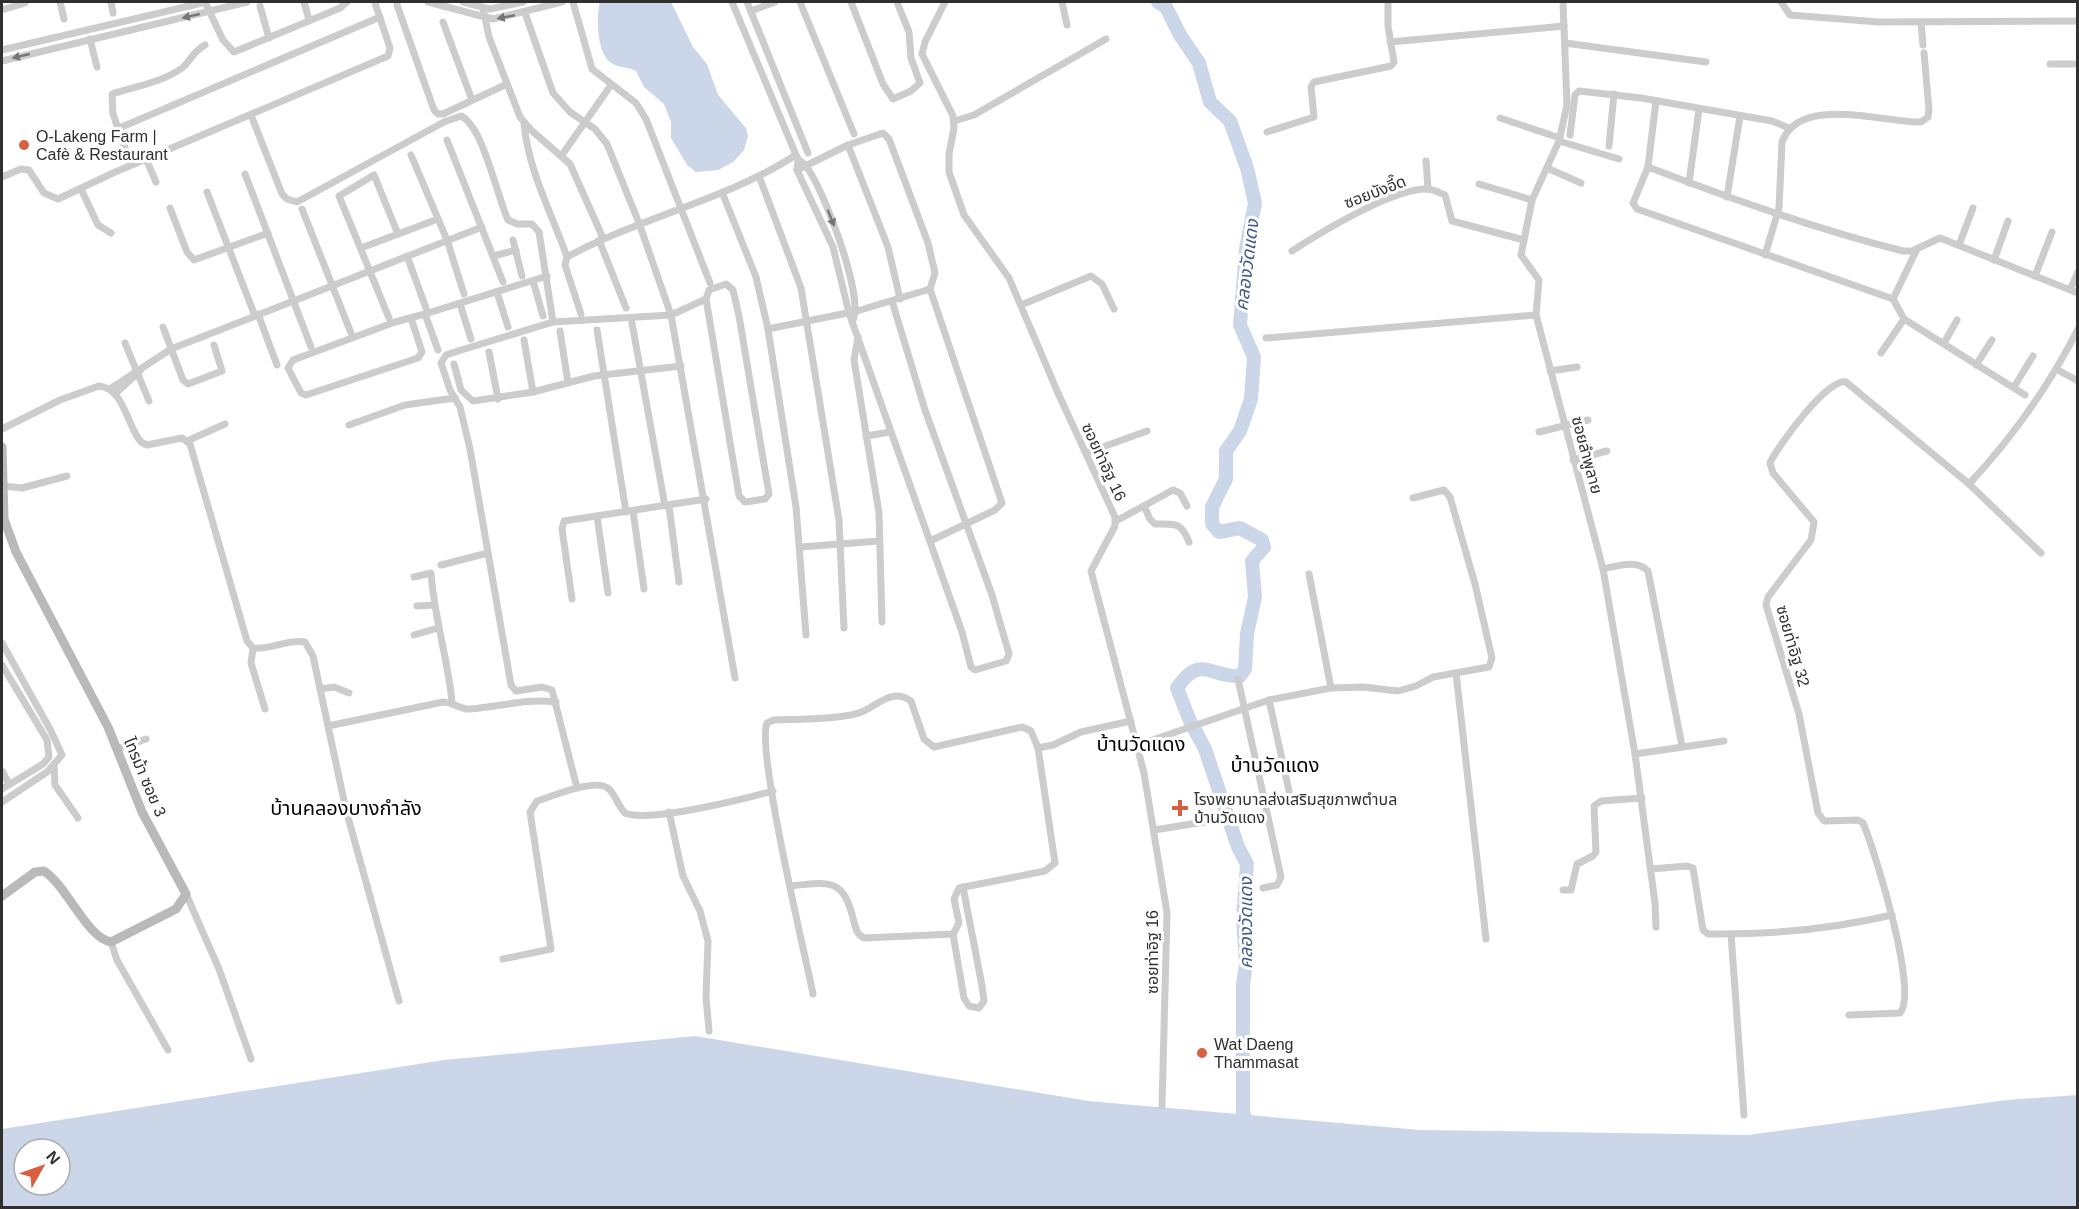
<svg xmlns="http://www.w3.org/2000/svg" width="2079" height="1209" viewBox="0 0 2079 1209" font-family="Arial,'Noto Sans Thai',sans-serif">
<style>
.water{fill:#ccd6e9;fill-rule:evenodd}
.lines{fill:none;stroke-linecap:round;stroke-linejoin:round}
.river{stroke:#ccd6e9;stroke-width:14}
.street{stroke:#ccc;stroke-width:7}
.secondary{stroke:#b9b9b9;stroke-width:9}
.oneway{fill:#767676}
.poi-dot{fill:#d86040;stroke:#fff;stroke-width:2}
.labels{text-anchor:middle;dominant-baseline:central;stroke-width:6;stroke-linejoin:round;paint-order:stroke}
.poi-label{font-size:16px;fill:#2f2f2f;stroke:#fff;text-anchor:start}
.street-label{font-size:16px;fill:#2f2f2f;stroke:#fff}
.water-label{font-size:18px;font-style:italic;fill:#435b8b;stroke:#fff}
.quarter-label{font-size:20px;fill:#000;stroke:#fff}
</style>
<rect width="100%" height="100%" fill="#fff"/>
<g class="water">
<path d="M 600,2 L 671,2 L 693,47 L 707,64 L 718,95 L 746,128 L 748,136 L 744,150 L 733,162 L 718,170 L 696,172 L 687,165 L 671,138 L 671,122 L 664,104 L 644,87 L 636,71 C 629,67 620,68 613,64 C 596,56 596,15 600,2 Z"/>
<path d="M 695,1036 L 1088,1101 L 1420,1130 L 1748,1135 L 2007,1100 L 2077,1095 L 2077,1207 L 2,1208 L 2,1129 L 444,1060 ZM 24,1149 L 60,1149 L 60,1185 L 24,1185 Z"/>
</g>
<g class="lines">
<path class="river" d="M 1158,2 L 1166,7 L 1180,35 L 1199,63 L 1210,102 L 1230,121 L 1247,168 L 1255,203 L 1246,249 L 1240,325 L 1254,357 L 1251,399 L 1240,431 L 1226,451 L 1226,479 L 1212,507 L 1212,524 L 1219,532 L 1240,528 L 1262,540 L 1264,547 L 1252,561 L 1255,597 L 1247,634 L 1245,669 L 1240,676 C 1211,678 1201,653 1177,688 L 1190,721 L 1205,749 L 1238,847 L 1247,864 L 1243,919 L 1246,964 L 1243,985 L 1243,1112 L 1249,1130"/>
<g class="street">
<polyline points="60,2 64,19"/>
<polyline points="111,2 113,13"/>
<polyline points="205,2 223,40 234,52 340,8 347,2"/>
<polyline points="304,2 309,20"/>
<polyline points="428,2 493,19 562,2"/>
<polyline points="463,2 490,9 523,2"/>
<polyline points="573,2 592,69 636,103 646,119 710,283"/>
<path d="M 732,2 L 796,155 C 798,161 802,161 805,165 C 823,186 864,296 853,320"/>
<polyline points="747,2 808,153"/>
<polyline points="800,2 854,134"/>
<polyline points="851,2 883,84 893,99 911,91 920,83 911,58 909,32 897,2"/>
<polyline points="945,2 925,42 922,54 953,116 954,128 949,154 949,172 964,215 1009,278 1058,393 1115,517 1115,526 1091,571 1144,773 1167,913 1162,1106"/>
<polyline points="1062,2 1067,25"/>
<polyline points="1563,2 1567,105 1559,141 1532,200 1521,255 1539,280 1536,315 1603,569 1635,754 1655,903 1656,927"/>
<polyline points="1781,2 1790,15 1878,22 2078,21"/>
<polyline points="397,5 434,110 438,114 443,114 507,84"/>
<polyline points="260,6 269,38"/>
<polyline points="483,8 489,37 520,117 531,130 570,164 603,238"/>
<polyline points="2,10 25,3"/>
<polyline points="751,11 775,2"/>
<polyline points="525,13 553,93 570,112 595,129 607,144 639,223 671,315 735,678"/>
<polyline points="443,22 472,100"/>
<polyline points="1921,22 1923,45"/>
<polyline points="90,39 97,67"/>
<polyline points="1390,42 1564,26"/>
<polyline points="1565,43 1706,62"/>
<polyline points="2,50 206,2"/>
<polyline points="2,61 247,2"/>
<polyline points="2050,64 2078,64"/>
<polyline points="1656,101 1648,167 1633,203 1637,209 1893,299 1917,249"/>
<path d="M 251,115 L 282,194 L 287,199 L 297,202 L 444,122 L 461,116 C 483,126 497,196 508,220 L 517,224 L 532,224 L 539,232 L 553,322"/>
<polyline points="1500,118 1560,138"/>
<polyline points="954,121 974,115 1106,39"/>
<path d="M 524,123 C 528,170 552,214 567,257 L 565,265 L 581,314"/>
<polyline points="117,129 380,17"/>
<polyline points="1267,132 1314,117 1311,87 1314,82 1391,66 1394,62 1388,26 1388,2"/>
<polyline points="1570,135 1575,95 1579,91 1641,98 1772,121 1789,128"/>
<polyline points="447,140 503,282"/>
<polyline points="1559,141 1619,159"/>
<polyline points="848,145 888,247 900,299"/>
<polyline points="1609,146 1614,94"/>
<polyline points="411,155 447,240 464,294"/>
<polyline points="562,155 611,85"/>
<polyline points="146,159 156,182"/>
<polyline points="798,160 797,170 833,247 849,313 962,632 971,667 975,670 1006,661 1009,654 992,595 925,410 892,301"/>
<polyline points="1426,161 1428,189"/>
<path d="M 131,165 L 113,114 L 112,94 C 134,87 163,82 182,68 C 191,61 191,53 205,45"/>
<path d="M 1648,167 C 1732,199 1816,229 1903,251 L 1912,251 L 1940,238 L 2078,293"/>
<polyline points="1547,168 1581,183"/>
<polyline points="797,170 848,145 883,133 889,139 928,243 935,273 930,289 1002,503 995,510 930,541"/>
<polyline points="245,174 311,347"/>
<polyline points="759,176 801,288 839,520 844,628"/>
<polyline points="2,177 21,169 29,170 44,193 58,199 113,173 388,56 390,48 375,3"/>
<polyline points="1689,183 1699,109"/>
<polyline points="1479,184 1532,200"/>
<polyline points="81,189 98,225 111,233"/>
<polyline points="207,192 255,316"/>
<polyline points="722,192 756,277 768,329 796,507 806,635"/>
<polyline points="1727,197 1740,116"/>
<polyline points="170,208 187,252 194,260 268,233"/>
<polyline points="302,209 351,333"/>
<polyline points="513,240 522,276"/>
<polyline points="599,240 626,308"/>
<polyline points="1959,245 1973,208"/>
<polyline points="361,248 438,219"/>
<path d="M 1292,251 C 1321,232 1394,188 1427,189 C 1433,189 1440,193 1445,195 L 1452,221 L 1524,240"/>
<path d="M 1765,255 L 1779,208 L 1782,142 C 1799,94 1884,123 1921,122 L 1928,117 L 1929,110 L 1924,53"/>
<polyline points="407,256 426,308"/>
<polyline points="494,256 516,250"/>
<path d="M 567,257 C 641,217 726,200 796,155"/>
<polyline points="1994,260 2008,221"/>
<polyline points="2035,276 2052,232"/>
<polyline points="533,281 543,316"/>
<polygon points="726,284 733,290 739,316 769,494 765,499 745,502 739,496 706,299 709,290"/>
<polyline points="2070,290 2078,272"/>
<polyline points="497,292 508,327"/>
<polyline points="1893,299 1904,319 2025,395"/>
<polyline points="460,304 471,339"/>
<polyline points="1021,305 1091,276 1102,284 1114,309"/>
<polyline points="258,314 277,365"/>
<polyline points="389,318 339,196 374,175 398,234"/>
<polyline points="411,318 422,352 418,358 306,395 301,393 288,368 293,360 395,322 425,314"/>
<polyline points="632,323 665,506"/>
<polyline points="163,327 183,380 188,384 222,371 214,345"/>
<polyline points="768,329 857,311 930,289"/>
<polyline points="597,330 626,512"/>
<polyline points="560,331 568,383"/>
<polyline points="858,337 854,360 879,513 882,622"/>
<polyline points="1266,338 1536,315"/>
<polyline points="524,340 533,392"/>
<polyline points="125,343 149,401"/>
<polyline points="1944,343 1957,320"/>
<polyline points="438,350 425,314 547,276"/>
<polyline points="489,352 498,399"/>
<polyline points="1881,353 1904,319"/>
<polyline points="454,364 461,390 473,401 533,392 594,376 681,366"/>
<polyline points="1976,365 1992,340"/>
<polyline points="2056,369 2078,381"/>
<polyline points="1550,371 1577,367"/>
<polyline points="2014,387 2033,356"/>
<polyline points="110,389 171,349 482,227"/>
<polyline points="115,394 140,371"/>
<polyline points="349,425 405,405 455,398"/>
<path d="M 2,429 L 60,400 L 99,386 C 124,388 127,426 141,442 L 147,445 L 182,438 L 190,444 L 247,641 L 253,648 C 270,650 288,639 305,642 L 313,656 L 346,810 L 399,1001"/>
<polyline points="1539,432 1588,420"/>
<polyline points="866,436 890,432"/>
<polyline points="187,441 225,424"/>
<polyline points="1086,453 1147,431"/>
<polyline points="1573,460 1607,451"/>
<polyline points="1969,484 2041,553"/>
<polyline points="3,486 22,488 67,476"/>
<polyline points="669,506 679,582"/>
<path d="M 1144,506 L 1150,519 L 1155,524 C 1174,524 1181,521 1189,542"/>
<polyline points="633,511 644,589"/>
<polyline points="597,516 608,593"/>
<polyline points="1116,521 1173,490 1180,493 1187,506"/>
<polyline points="801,547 879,541"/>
<polyline points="441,565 488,553"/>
<path d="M 1603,569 C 1617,566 1637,559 1648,571 L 1682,746"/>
<polyline points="1309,574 1331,688"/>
<path d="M 414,577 L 431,573 C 434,617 448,659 452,702"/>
<polyline points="572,599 562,529 564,521 706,499"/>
<polyline points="417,606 434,605"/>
<polyline points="414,635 438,628"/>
<polyline points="2,643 51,731 62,755 47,772 2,802"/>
<polyline points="253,648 251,663 265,709"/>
<polyline points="2,665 47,740 49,757 43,764 2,789"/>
<polyline points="1456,673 1486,939"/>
<polyline points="1238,679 1281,877 1277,885 1263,888"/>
<polyline points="320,689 334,687 349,693"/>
<polyline points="1269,700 1289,791"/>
<path d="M 328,726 L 443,702 C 453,702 461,710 470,709 C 500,707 525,698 556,702"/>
<polyline points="1138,745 1269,700 1331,688 1363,687 1398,691 1416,686 1433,677 1489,667 1492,658 1475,584 1450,497 1444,490 1413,498"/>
<polyline points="117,749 146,739"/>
<polyline points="1635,754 1724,741"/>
<polyline points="54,766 55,785 78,818"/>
<polyline points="2,771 9,784"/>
<polyline points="577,788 552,690 542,687 516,691 511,685 470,449 460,407 450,390 441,363 446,355 458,351 553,322 671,315 706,299"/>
<polyline points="669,812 683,876 700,911 708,941 706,997 709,1031"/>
<polyline points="1154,830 1204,822"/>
<path d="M 1651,869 L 1687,866 L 1693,868 L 1703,930 L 1708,934 C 1770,935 1832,929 1892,915"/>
<path d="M 790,886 C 832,881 844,879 854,922 C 856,930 857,934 864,938 L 953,934 L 959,923 L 954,899 L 959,888 L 1045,871 L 1055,863 L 1038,748"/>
<polyline points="1563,890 1571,890 1577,864 1593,856 1596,852 1594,806 1601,801 1642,798"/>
<polyline points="186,894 219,969 251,1059"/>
<polyline points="953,934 964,998 969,1006 979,1008 984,1001 982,986 963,887"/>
<polyline points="1731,934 1744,1115"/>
<polyline points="111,942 117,960 168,1050"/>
<path d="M 503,959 L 551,949 L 530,812 L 537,801 C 553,796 597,777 609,789 C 616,796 618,806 625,813 C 649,823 744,799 773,791"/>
<path d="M 813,994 C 805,954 756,749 767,723 L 774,720 C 796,719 844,720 864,711 C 879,704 893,688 911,701 L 924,739 L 934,747 L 1022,727 L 1031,731 L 1038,748 L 1053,745 L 1081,732 L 1131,721"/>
<path d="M 1849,1015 L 1900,1013 C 1919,993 1875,851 1863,823 L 1858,820 L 1824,821 L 1818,813 L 1799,714 L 1766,605 L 1768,597 L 1811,540 L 1814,522 L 1773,473 L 1770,463 C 1778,446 1827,378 1846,382 L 1969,484 C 2013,437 2049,386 2078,329"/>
</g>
<path class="secondary" d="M 2,447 L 4,519 L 16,552 L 108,727 L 142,812 L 186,894 L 176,909 L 111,942 C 87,938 67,886 44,871 L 35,872 L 2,896"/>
</g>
<defs><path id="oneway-solid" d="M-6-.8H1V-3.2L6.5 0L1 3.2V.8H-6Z" transform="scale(1.5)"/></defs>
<g class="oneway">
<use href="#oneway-solid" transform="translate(191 16) rotate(167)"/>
<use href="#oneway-solid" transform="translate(506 17) rotate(169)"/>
<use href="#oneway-solid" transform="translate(21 56) rotate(167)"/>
<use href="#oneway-solid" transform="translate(831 218) rotate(68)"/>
</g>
<g class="poi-dot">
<circle cx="24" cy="145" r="6"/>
<path d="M1177 799h6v6h6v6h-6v6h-6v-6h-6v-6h6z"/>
<circle cx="1202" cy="1053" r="6"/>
</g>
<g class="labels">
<g class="poi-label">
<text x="36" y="136">O-Lakeng Farm |<tspan x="36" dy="18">Cafè &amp; Restaurant</tspan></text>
<text x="1194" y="799">โรงพยาบาลส่งเสริมสุขภาพตำบล<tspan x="1194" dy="18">บ้านวัดแดง</tspan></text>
<text x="1214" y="1044">Wat Daeng<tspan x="1214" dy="18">Thammasat</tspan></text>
</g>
<g class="street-label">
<text transform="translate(1375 192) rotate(-21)">ซอยบังอี๊ด</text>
<text transform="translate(1587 455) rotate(75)">ซอยลำพูลาย</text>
<text transform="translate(1104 462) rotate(65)">ซอยท่าอิฐ 16</text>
<text transform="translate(1793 646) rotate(74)">ซอยท่าอิฐ 32</text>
<text transform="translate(145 777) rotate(67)">ไทรม้า ซอย 3</text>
<text transform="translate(1152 952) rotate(-90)">ซอยท่าอิฐ 16</text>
</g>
<g class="water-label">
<text transform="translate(1247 265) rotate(-83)">คลองวัดแดง</text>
<text transform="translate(1246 923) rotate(-90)">คลองวัดแดง</text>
</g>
<g class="quarter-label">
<text x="1141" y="744">บ้านวัดแดง</text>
<text x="1275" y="765">บ้านวัดแดง</text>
<text x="346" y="808">บ้านคลองบางกำลัง</text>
</g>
</g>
<rect width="2079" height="1209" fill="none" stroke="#2f2f2f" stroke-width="6"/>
<g transform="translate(42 1167) rotate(50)"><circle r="28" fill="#ffffff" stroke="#acacac" stroke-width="1.5"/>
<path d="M0-4.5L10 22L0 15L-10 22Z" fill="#d86040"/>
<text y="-9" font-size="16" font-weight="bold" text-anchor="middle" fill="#2f2f2f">N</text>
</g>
</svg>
